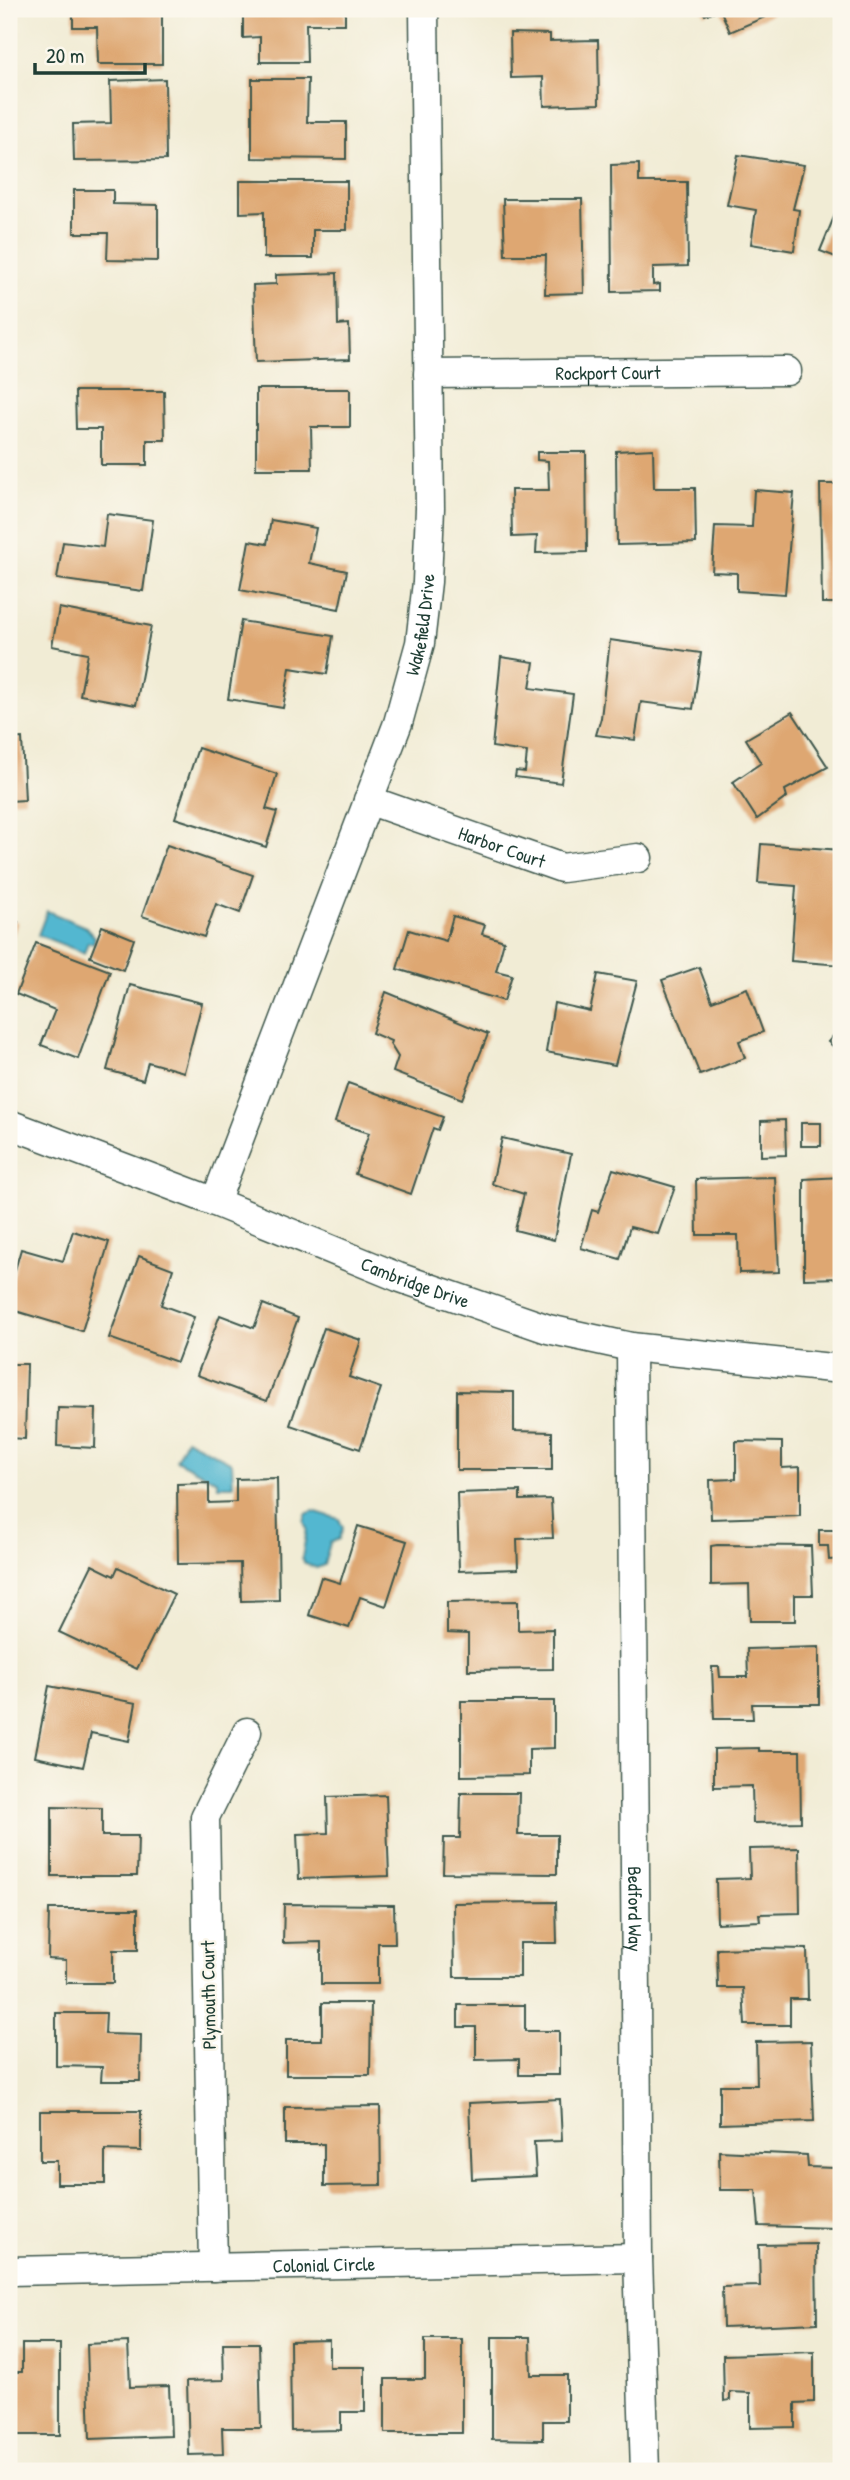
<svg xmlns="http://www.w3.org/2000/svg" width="850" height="2480" viewBox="0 0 850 2480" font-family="'Patrick Hand',sans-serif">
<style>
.water{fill:#52b7d0;stroke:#387a82;stroke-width:2}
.building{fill:#dea772}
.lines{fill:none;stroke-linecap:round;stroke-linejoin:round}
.minor-casing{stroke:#3e574c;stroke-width:31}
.minor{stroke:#fff;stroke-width:28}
.labels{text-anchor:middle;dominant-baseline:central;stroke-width:5;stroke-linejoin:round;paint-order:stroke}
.street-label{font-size:19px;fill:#1f3d34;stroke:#fbf7ec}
</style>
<rect width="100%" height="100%" fill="#fbf7ec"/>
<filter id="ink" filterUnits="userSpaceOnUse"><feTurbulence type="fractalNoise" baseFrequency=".0143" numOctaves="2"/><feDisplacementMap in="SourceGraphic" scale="14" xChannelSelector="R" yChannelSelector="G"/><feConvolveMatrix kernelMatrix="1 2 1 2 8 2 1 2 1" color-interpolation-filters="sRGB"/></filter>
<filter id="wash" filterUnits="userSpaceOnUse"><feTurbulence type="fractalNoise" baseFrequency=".00686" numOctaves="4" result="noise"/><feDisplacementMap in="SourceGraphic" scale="28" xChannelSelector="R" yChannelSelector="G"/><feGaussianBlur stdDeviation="1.57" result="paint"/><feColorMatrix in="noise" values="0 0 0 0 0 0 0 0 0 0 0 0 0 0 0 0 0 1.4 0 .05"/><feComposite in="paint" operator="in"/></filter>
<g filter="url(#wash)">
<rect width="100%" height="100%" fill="#f1ecd5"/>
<g class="water">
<polygon points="47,911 86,927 95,937 93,944 88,942 84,953 38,935"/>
<polygon points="186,1439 232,1463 233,1486 218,1486 217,1481 176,1460"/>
<polygon points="313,1511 339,1519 343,1528 339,1539 330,1543 324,1565 317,1568 305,1564 302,1558 307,1529 304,1522 306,1514"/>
</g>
<g id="blocks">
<g class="building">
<polygon points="73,9 162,9 162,64 98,64 97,27 73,27"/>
<polygon points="243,9 345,9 345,24 306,24 307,62 260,62 260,37 243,38"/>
<polygon points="547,9 603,9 603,13 547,14"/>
<polygon points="702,9 770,9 772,14 730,32 720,9 705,15"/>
<polygon points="510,33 550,34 550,41 598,40 599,104 544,106 543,77 511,78"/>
<polygon points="165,79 166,160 74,161 73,124 111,123 110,81"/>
<polygon points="252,79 308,79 307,122 346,122 346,159 252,158"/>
<polygon points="738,155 804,165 793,209 799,210 794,251 751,244 756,210 727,205"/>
<polygon points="639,164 639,182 687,182 688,266 653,267 653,285 660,284 660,291 612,292 611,165"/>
<polygon points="240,181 347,181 347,230 313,230 313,258 264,258 264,212 240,213"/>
<polygon points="74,190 113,190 113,204 158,205 158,261 107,260 108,233 74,233"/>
<polygon points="503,199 582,199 584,293 545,294 546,255 505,255"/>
<polygon points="841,200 841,259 820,251"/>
<polygon points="337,273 338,325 349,324 350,359 256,362 253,285 276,284 276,275"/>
<polygon points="256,389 350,389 350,427 311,427 312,469 256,469"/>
<polygon points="75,391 164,391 165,440 147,440 147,465 101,465 101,429 76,429"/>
<polygon points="653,449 654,488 695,488 696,543 617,545 616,451"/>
<polygon points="537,452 586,452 587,552 536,553 537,536 512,537 511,490 549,490 548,461 537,460"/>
<polygon points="820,484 841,484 841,603 822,603"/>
<polygon points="754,490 794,493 785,594 737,591 737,573 712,572 715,526 752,527"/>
<polygon points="107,514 153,520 143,591 57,579 63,542 103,547"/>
<polygon points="271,520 316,528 309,563 347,571 339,609 240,590 249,541 267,544"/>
<polygon points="59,608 151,626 136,705 80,695 88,653 52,646"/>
<polygon points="241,621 333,636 327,674 290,668 283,708 228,699"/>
<polygon points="610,640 701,653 693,709 641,702 635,740 596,735 601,718"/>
<polygon points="501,657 534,662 530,688 573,694 561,783 515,777 516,771 525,772 527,752 492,747"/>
<polygon points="792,712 828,767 785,790 787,797 757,819 733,782 761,763 746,739"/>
<polygon points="22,738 25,800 9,801 9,739"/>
<polygon points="198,748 277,774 266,809 277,812 266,847 175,818"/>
<polygon points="761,844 841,850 841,965 791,961 796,886 758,883"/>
<polygon points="167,845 253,875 240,913 216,904 204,937 142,916"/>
<polygon points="453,916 485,925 482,934 504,941 496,971 512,975 504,1001 397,969 409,930 446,941"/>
<polygon points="9,919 18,922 9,948"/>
<polygon points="102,926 134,939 123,970 90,957"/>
<polygon points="36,943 110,971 78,1059 41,1045 55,1010 16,994"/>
<polygon points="699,967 712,1001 747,988 763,1032 739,1041 745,1058 700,1075 662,980"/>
<polygon points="598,974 637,981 615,1065 546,1052 554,1003 590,1011"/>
<polygon points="130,985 202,1003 184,1072 148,1062 143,1080 107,1070"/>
<polygon points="386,992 488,1034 462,1099 393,1072 398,1057 390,1044 391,1041 372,1033"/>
<polygon points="841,1027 841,1053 828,1042"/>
<polygon points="348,1083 443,1117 438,1130 433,1128 411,1194 355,1174 369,1133 335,1122"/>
<polygon points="785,1120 786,1155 761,1156 761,1121"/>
<rect x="801" y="1123" width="20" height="23"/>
<polygon points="502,1138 571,1154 554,1240 515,1230 524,1194 492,1184"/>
<polygon points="613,1169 675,1187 658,1234 630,1227 620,1259 581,1248 592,1210 598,1212"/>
<polygon points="775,1177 779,1272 739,1273 738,1235 697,1235 696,1179"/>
<polygon points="841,1177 841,1278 804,1279 804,1179"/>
<polygon points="73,1231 109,1242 82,1331 9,1309 9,1291 21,1249 63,1261"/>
<polygon points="139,1256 173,1269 161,1305 194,1317 177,1362 109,1338"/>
<polygon points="263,1304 298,1318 267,1401 197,1375 220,1315 254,1328"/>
<polygon points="324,1328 361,1340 349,1377 381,1388 360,1449 290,1425"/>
<polygon points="9,1364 27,1364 25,1439 9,1438"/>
<polygon points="457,1391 514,1392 514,1431 552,1432 552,1470 457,1470"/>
<polygon points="58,1408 96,1409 95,1448 57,1446"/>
<polygon points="736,1441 782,1442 782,1468 800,1467 800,1516 711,1519 710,1480 736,1479"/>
<polygon points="277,1478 279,1600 241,1601 240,1563 178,1564 177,1484 209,1483 209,1503 236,1502 236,1479"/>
<polygon points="520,1491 520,1500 551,1499 553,1538 517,1539 518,1569 459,1571 457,1493"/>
<polygon points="358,1526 407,1541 386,1606 360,1597 349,1628 309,1615 321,1577 340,1583"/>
<polygon points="819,1530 841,1530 841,1559 829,1560 828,1546 819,1546"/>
<polygon points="717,1545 811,1546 813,1595 795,1595 795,1621 750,1621 749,1584 711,1585 711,1546"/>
<polygon points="92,1565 114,1576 118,1567 174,1594 137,1669 59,1632"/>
<polygon points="518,1601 518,1630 553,1629 553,1669 468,1670 468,1634 447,1633 447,1602"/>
<polygon points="819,1647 819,1704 752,1704 753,1719 714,1719 712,1667 719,1667 720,1677 748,1677 747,1649"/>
<polygon points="49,1686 136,1703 129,1741 91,1733 83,1767 35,1757"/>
<polygon points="461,1701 554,1701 554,1748 529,1749 529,1775 461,1776"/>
<polygon points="759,1748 759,1751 800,1751 801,1822 753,1823 752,1786 714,1787 714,1749"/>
<polygon points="461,1793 519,1793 518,1835 557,1835 557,1874 443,1873 444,1838 460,1838"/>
<polygon points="386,1795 389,1876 299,1879 297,1834 328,1833 327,1797"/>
<polygon points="52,1807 102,1808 102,1836 138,1836 137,1876 52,1876"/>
<polygon points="799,1848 800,1913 759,1914 760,1921 717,1923 716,1879 750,1878 749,1849"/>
<polygon points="556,1902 557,1943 520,1943 520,1977 454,1977 453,1903"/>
<polygon points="284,1904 394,1905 395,1943 378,1943 378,1984 321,1984 321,1942 283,1943"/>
<polygon points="49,1909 138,1909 138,1950 113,1950 113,1983 66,1983 66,1960 48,1959"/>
<polygon points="750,1948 807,1949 808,1999 790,1999 790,2025 745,2025 743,1988 718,1988 717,1949"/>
<polygon points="322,2003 371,2003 370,2075 286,2075 286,2040 322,2040"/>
<polygon points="458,2005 525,2005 525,2031 559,2031 559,2075 519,2075 519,2059 476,2060 476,2027 458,2027"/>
<polygon points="56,2013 106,2013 105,2034 141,2035 140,2081 101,2081 102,2067 56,2066"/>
<polygon points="811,2041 814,2121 720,2124 720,2085 757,2085 756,2042"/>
<polygon points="560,2099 562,2141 534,2142 536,2176 472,2179 469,2103"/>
<polygon points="380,2106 381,2185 324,2186 324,2144 285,2144 285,2107"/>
<polygon points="40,2111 141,2111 141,2151 105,2150 105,2184 57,2184 57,2161 40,2161"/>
<polygon points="719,2151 807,2155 808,2167 835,2168 836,2228 759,2226 756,2190 720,2190"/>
<polygon points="816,2244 817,2323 723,2327 722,2287 760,2286 759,2245"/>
<polygon points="492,2337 530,2337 531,2375 567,2375 567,2421 543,2421 543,2440 492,2439"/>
<polygon points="425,2339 462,2339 462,2433 385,2433 385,2379 425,2379"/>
<polygon points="329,2340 329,2367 365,2367 365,2412 341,2412 341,2430 291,2431 290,2341"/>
<polygon points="128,2342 130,2387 169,2386 171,2436 90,2439 87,2344"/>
<polygon points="223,2343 259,2343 261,2428 222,2428 223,2454 189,2455 187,2381 224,2380"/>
<polygon points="22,2344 60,2344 60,2435 11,2435 9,2372 22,2372"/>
<polygon points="814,2352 814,2402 795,2403 795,2427 750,2428 750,2393 730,2392 730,2400 724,2401 723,2355"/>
</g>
</g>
</g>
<g filter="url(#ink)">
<use href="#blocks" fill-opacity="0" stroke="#3e574c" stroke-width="2"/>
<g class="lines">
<g class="minor-casing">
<g id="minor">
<path id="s1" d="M 428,374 L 787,371"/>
<path id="s2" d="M 368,800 L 562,868 L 638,858"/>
<path id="s3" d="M 9,1124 L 215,1202 L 398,1277 L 548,1329 L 631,1347 L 841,1369"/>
<path id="s4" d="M 215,1202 L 398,723 L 420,643 L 427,582 L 430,508 L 424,9"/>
<path id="s5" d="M 631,1347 L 638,2258 L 645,2471"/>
<polyline points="213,2267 205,1817 247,1732"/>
<path id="s6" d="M 9,2271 L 638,2258"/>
</g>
</g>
<use href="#minor" class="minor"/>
</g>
</g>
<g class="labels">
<g class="street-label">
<text stroke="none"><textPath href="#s1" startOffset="180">Rockport Court</textPath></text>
<text stroke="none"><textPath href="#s4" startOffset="614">Wakefield Drive</textPath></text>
<text stroke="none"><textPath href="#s2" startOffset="142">Harbor Court</textPath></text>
<text stroke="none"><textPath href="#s3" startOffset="436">Cambridge Drive</textPath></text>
<text stroke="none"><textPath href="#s5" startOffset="562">Bedford Way</textPath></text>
<text transform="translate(208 1995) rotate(-91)">Plymouth Court</text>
<text stroke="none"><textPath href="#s6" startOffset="315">Colonial Circle</textPath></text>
</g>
</g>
<rect width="850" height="2480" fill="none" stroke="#fbf7ec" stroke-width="35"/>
<path d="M35 63v10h110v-10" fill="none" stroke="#1f3d34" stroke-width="3.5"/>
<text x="46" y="63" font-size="21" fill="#1f3d34" stroke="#fbf7ec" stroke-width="5" paint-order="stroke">20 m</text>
</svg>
